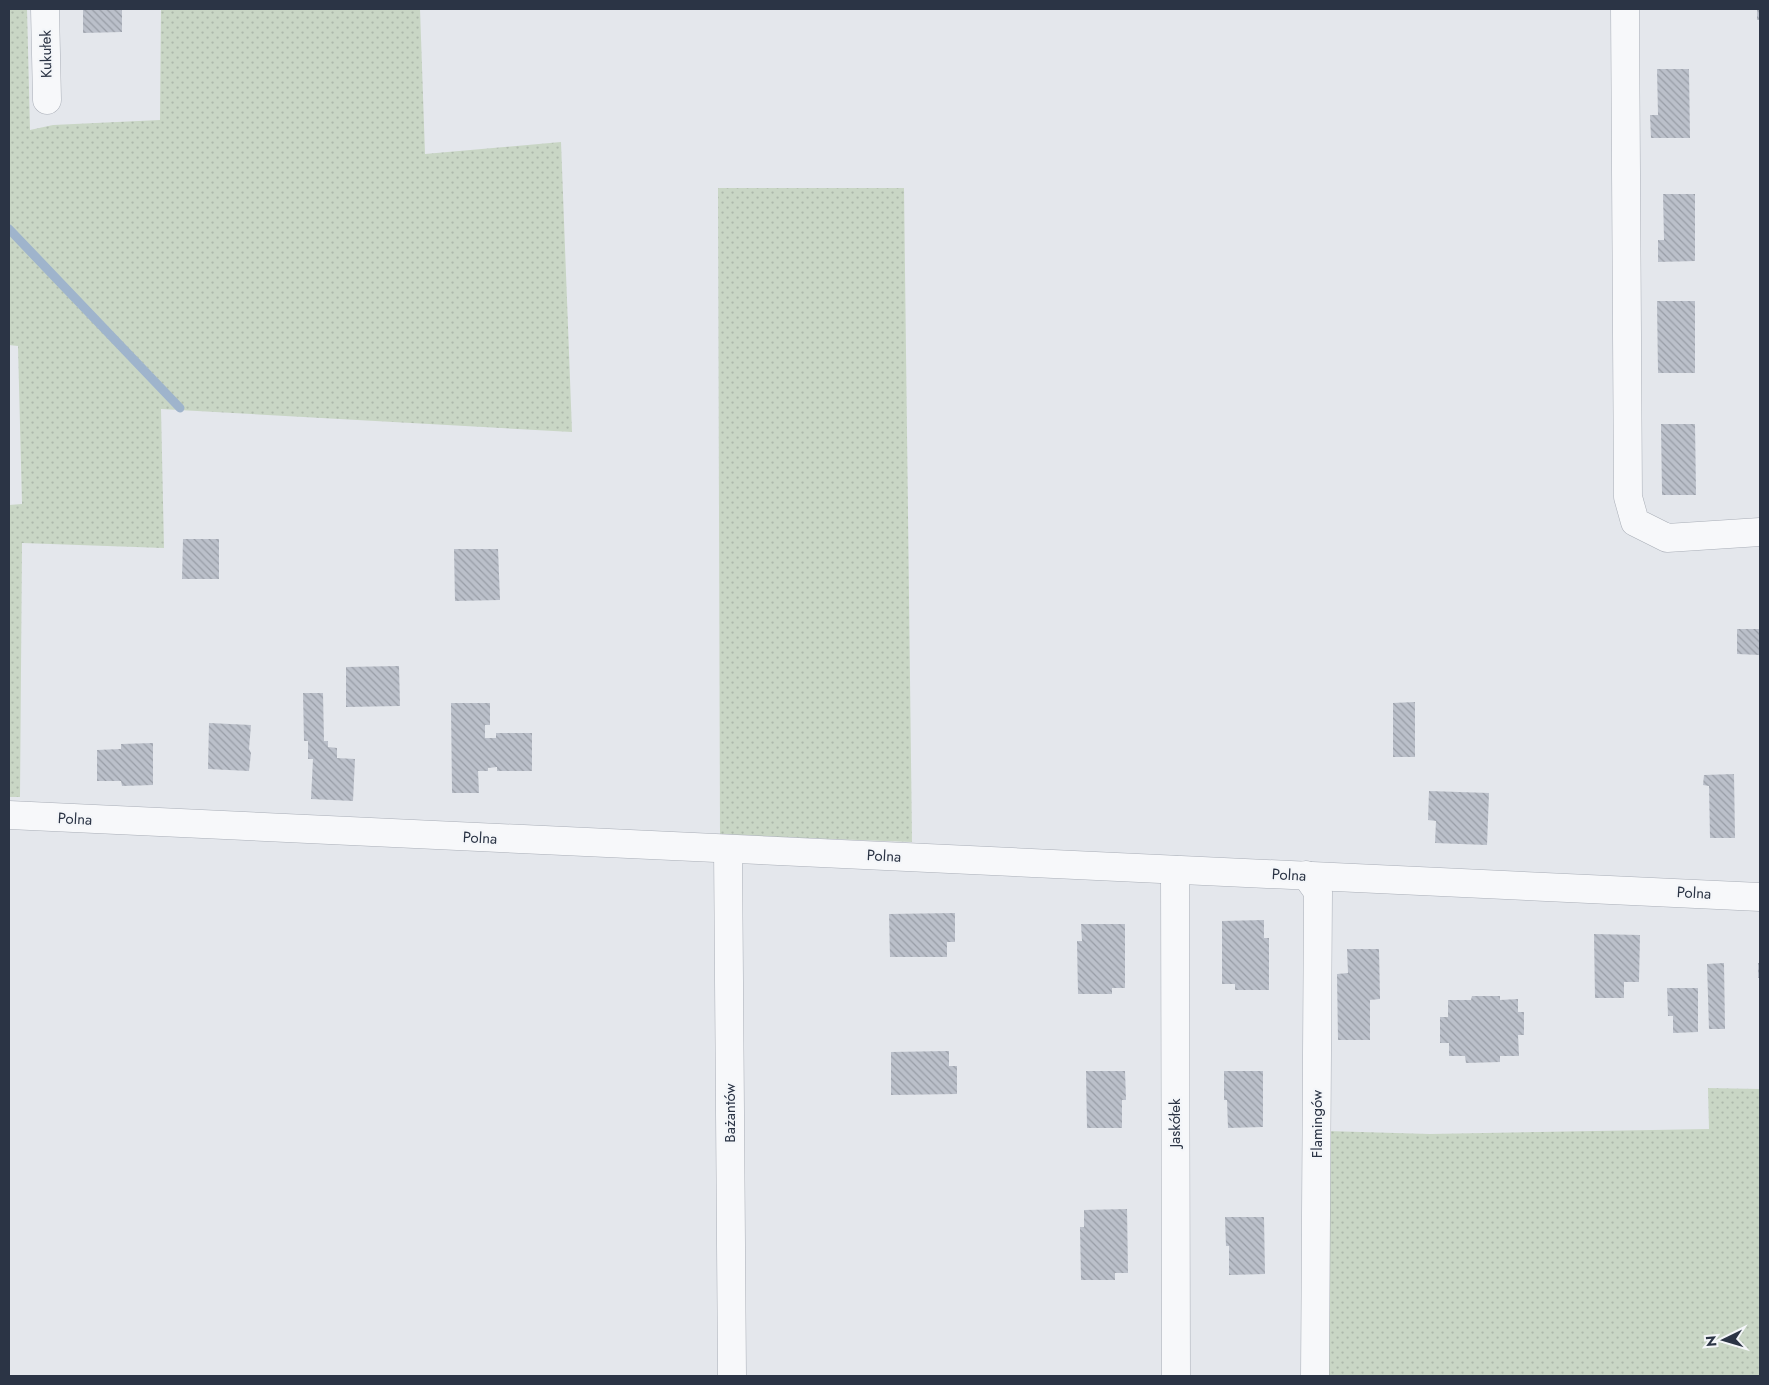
<svg xmlns="http://www.w3.org/2000/svg" width="1769" height="1385" viewBox="0 0 1769 1385" font-family="Jost,sans-serif">
<style>
.grass{fill:url(#grass-dots)}
.lines{fill:none;stroke-linecap:round;stroke-linejoin:round}
.stream{stroke:#9fb4cc;stroke-width:9}
.building{fill:url(#building-back-hatch)}
.minor-casing{stroke:#a9aeb7;stroke-width:29}
.minor{stroke:#f7f8fa;stroke-width:28}
.labels{text-anchor:middle;dominant-baseline:central;stroke-width:4.5;stroke-linejoin:round;paint-order:stroke}
.street-label{font-size:15px;fill:#2b3445;stroke:#f4f6f9}
</style>
<defs>
<pattern id="grass-dots" width="8" height="8" patternUnits="userSpaceOnUse" patternTransform="scale(1.25)"><rect width="8" height="8" fill="#c9d6c5"/><path d="M2 2h.1M6 6h.1" fill="none" stroke="#adb8ab" stroke-width="1.8" stroke-linecap="round"/></pattern>
<pattern id="building-back-hatch" width="6" height="6" patternUnits="userSpaceOnUse" patternTransform="scale(1.25)"><rect width="6" height="6" fill="#bbc0ca"/><path d="M-1 5l2 2M0 0l6 6M5-1l2 2" fill="none" stroke="#989da6"/></pattern>
</defs>
<rect width="100%" height="100%" fill="#e4e7ec"/>
<g class="grass">
<polygon points="9,9 27,9 30,130 53,125 160,120 161,9 420,9 425,154 561,142 572,432 161,409 164,548 22,543 20,797 9,797 9,505 22,504 18,346 9,345"/>
<polygon points="718,188 904,188 912,842 720,835"/>
<polygon points="1708,1088 1760,1089 1760,1376 1325,1376 1326,1131 1430,1134 1709,1129"/>
</g>
<g class="lines">
<polyline class="stream" points="9,229 180,408"/>
</g>
<g class="building">
<polygon points="83,9 122,9 122,32 83,33"/>
<rect x="1757" y="9" width="3" height="11"/>
<polygon points="1657,69 1689,69 1690,138 1651,138 1650,115 1658,115"/>
<polygon points="1663,194 1695,194 1695,261 1658,262 1658,240 1664,240"/>
<polygon points="1657,301 1695,301 1695,373 1658,373"/>
<polygon points="1661,424 1695,424 1696,495 1662,495"/>
<polygon points="183,539 219,539 219,579 182,579"/>
<polygon points="454,549 498,549 500,600 455,601"/>
<polygon points="1737,629 1760,629 1760,655 1737,654"/>
<polygon points="399,666 400,706 346,707 346,667"/>
<polygon points="303,693 323,693 324,741 328,741 328,747 337,748 337,758 355,759 353,801 311,799 313,759 308,759 308,741 304,741"/>
<polygon points="1415,702 1415,757 1393,757 1393,703"/>
<polygon points="451,703 490,703 490,725 485,725 485,738 496,738 496,733 532,733 532,771 497,771 497,767 488,768 488,771 478,771 479,793 452,793"/>
<polygon points="209,723 251,725 249,749 251,753 249,771 208,769"/>
<polygon points="153,743 153,785 122,786 121,781 97,781 97,750 121,749 121,744"/>
<polygon points="1734,774 1735,838 1710,838 1709,786 1703,785 1704,775"/>
<polygon points="1429,791 1489,793 1487,845 1435,843 1436,821 1428,820"/>
<polygon points="955,913 955,942 947,942 947,957 890,957 889,914"/>
<polygon points="1264,920 1264,938 1269,938 1269,990 1235,990 1235,984 1222,984 1222,921"/>
<polygon points="1081,924 1125,924 1125,988 1112,988 1112,994 1078,994 1077,941 1082,941"/>
<polygon points="1594,934 1640,935 1639,982 1624,982 1624,998 1595,998"/>
<polygon points="1347,949 1379,949 1380,999 1370,1000 1370,1040 1338,1040 1337,974 1348,973"/>
<polygon points="1724,963 1725,1029 1709,1029 1707,964"/>
<rect x="1758" y="963" width="2" height="15"/>
<polygon points="1667,988 1698,988 1698,1032 1673,1033 1673,1016 1668,1016"/>
<polygon points="1472,996 1500,996 1500,1000 1518,999 1518,1012 1524,1012 1524,1035 1518,1035 1519,1056 1500,1056 1500,1062 1466,1063 1465,1056 1449,1056 1449,1043 1440,1043 1440,1017 1448,1017 1448,1000 1471,1000"/>
<polygon points="949,1051 949,1066 957,1066 957,1094 891,1095 891,1052"/>
<polygon points="1086,1071 1125,1071 1126,1100 1122,1100 1122,1128 1087,1128"/>
<polygon points="1224,1071 1263,1071 1263,1127 1228,1128 1227,1100 1224,1100"/>
<polygon points="1127,1209 1128,1273 1115,1273 1115,1280 1081,1280 1080,1227 1084,1227 1084,1210"/>
<polygon points="1225,1217 1264,1217 1265,1274 1229,1275 1229,1246 1226,1246"/>
</g>
<g class="lines">
<g class="minor-casing">
<g id="minor">
<polyline points="45,9 47,100"/>
<polyline points="1625,9 1628,497 1635,522 1667,538 1760,532"/>
<polyline points="9,815 1760,897"/>
<polyline points="728,849 732,1376"/>
<polyline points="1175,870 1176,1376"/>
<polyline points="1306,875 1318,892 1315,1376"/>
</g>
</g>
<use href="#minor" class="minor"/>
</g>
<g class="labels">
<g class="street-label">
<text transform="translate(46 54) rotate(-91)">Kukułek</text>
<text transform="translate(75 819) rotate(3)">Polna</text>
<text transform="translate(480 838) rotate(3)">Polna</text>
<text transform="translate(884 856) rotate(3)">Polna</text>
<text transform="translate(1289 875) rotate(3)">Polna</text>
<text transform="translate(1694 893) rotate(3)">Polna</text>
<text transform="translate(730 1113) rotate(-90)">Bażantów</text>
<text transform="translate(1175 1123) rotate(-90)">Jaskółek</text>
<text transform="translate(1317 1124) rotate(-90)">Flamingów</text>
</g>
</g>
<rect width="1769" height="1385" fill="none" stroke="#2b3445" stroke-width="20"/>
<g transform="translate(1724 1340) rotate(265)" stroke="#f4f6f9" stroke-width="4" paint-order="stroke">
<path d="M0-4L9 19L0 12L-9 19Z" fill="#2b3445"/>
<text y="-8" font-size="14" font-weight="bold" text-anchor="middle" fill="#2b3445">N</text>
</g>
</svg>
